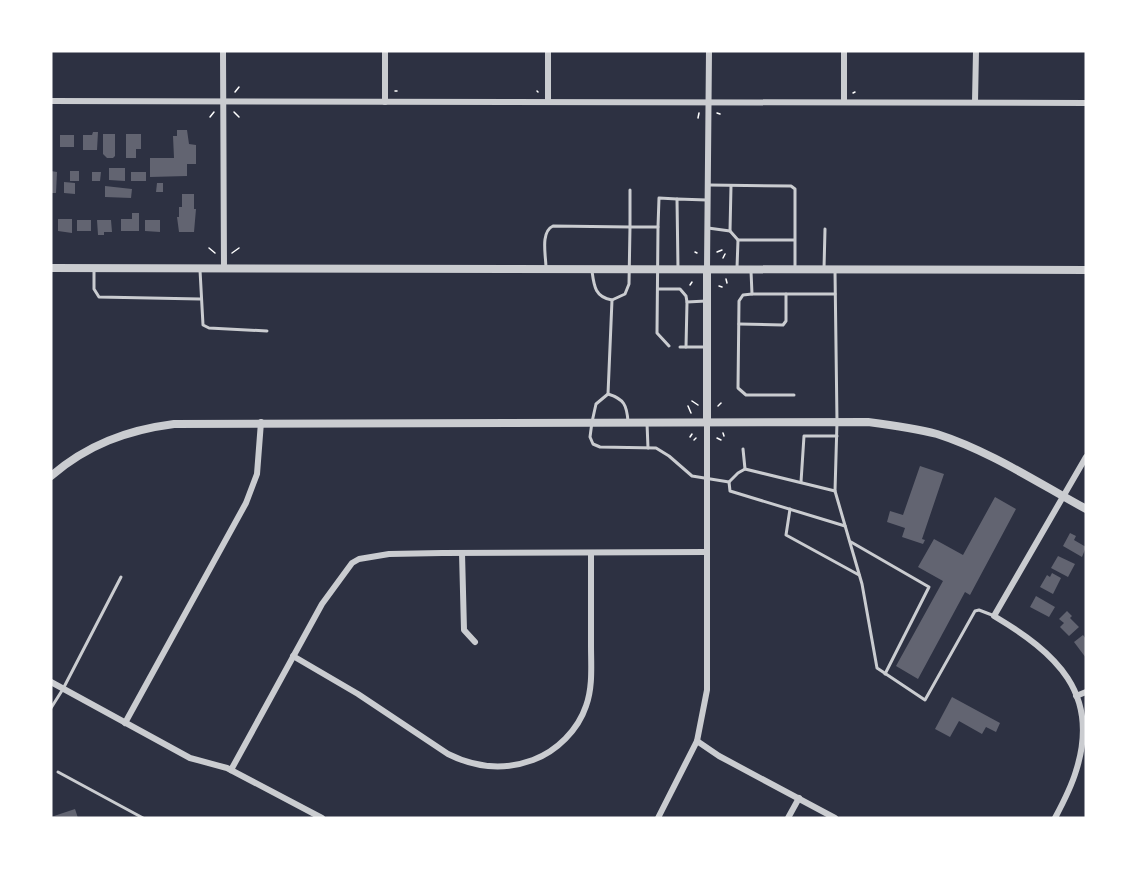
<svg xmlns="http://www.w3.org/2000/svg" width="1137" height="869" viewBox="0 0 1137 869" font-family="Commissioner,sans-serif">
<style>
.building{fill:#626471}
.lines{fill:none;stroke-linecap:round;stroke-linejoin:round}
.path{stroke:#fff;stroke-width:1.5}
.service{stroke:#caccd0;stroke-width:3}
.minor{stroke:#caccd0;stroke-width:6}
.tertiary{stroke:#caccd0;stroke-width:8}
</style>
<rect width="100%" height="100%" fill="#2d3142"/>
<g class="building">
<polygon points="177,130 187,130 189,144 196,145 196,164 187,164 187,176 150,177 150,158 174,158 173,136 177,136"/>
<polygon points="93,132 98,132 97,150 83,150 83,135 92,135"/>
<polygon points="103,134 115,134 115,156 113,158 107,158 103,154"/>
<polygon points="126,134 141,134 141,149 136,149 136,158 126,158"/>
<rect x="60" y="135" width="14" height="12"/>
<polygon points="109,168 125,168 125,181 109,180"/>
<polygon points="51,171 57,172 56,193 51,193"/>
<rect x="70" y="171" width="9" height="10"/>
<polygon points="92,172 101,172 100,181 92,181"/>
<rect x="131" y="172" width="15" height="9"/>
<polygon points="64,182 75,183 75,194 64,193"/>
<polygon points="157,183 163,183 163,192 156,192"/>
<polygon points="105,186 132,189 131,198 105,197"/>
<polygon points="182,194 194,194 194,209 196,209 194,232 179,232 177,217 179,217 179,207 182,207"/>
<polygon points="132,213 139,213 139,231 121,231 121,219 132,219"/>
<polygon points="58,219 72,219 72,233 58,231"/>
<rect x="77" y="220" width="14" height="11"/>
<polygon points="97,220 111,220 112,232 104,232 104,235 98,235"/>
<polygon points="145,220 160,220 160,232 145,231"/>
<polygon points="920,466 944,474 922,539 925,540 923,544 902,537 905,528 887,522 890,511 903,515"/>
<polygon points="995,497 1016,509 970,595 965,592 918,679 896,666 943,581 918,567 934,539 963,555"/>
<polygon points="1070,533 1076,536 1074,540 1086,547 1082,557 1063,546"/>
<polygon points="1058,556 1075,564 1068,577 1051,568"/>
<polygon points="1052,573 1061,578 1053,594 1040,587 1047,575 1050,577"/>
<polygon points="1036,596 1055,607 1049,617 1030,607"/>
<polygon points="1067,611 1072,616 1070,618 1079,627 1069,636 1060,627 1064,623 1059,619"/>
<polygon points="1083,635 1086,639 1086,658 1074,642"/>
<polygon points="952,697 1000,723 996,732 986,727 982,734 959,721 950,737 935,729"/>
<polygon points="75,809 78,818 51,818 51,817"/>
</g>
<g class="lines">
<g class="path">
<polyline points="395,91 397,91"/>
<polyline points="537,91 538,92"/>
<polyline points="235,92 239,87"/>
<polyline points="853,93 855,92"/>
<polyline points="234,112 239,117"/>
<polyline points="717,113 720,114"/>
<polyline points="210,117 214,112"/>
<polyline points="698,118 699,113"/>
<polyline points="209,248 215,253"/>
<polyline points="695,252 697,253"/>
<polyline points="717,252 722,250"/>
<polyline points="232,253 239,248"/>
<polyline points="723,258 725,254"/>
<polyline points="726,279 727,283"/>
<polyline points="690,285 692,282"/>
<polyline points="719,286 722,287"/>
<polyline points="692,401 698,405"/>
<polyline points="688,406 691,413"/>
<polyline points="718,406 721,403"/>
<polyline points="723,433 724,436"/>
<polyline points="690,437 692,434"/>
<polyline points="717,438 721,440"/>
<polyline points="694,440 696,438"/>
</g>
<g class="service">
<polyline points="709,185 791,186 795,189 795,267"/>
<polyline points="731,186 730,231 738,240 794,240"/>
<polyline points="630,190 630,227 658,227 659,198 677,199"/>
<polyline points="658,227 657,333 669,346"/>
<polyline points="708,228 730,231"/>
<path d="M 546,268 C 546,256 540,232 553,226 L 630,227 L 629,284 L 625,294 L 612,300 C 595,297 594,286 592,271"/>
<polyline points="737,268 738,240"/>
<polyline points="678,269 677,199 707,200"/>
<polyline points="824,269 825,229"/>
<polyline points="94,270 94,289 99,297 200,299"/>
<polyline points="200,270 203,325 209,328 267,331"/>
<polyline points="751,271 752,294 835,294"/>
<polyline points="835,271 837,422 835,491 862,584 877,668 925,700 975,611 979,610 992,615"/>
<polyline points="658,289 680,289 686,296 687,302"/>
<polyline points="752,294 743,295 739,301 738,388 746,395 794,395"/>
<polyline points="612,300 608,394 596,404 592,422 590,437 593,444 600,447 656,448 669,456 692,476 729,482 738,473 745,469 835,491"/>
<polyline points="739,324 783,325 786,321 786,294"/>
<polyline points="680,347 705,347"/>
<polyline points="686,347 687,302 706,301"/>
<path d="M 608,394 C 624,399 627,405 628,422"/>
<polyline points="647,423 648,448"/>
<polyline points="743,449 745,469"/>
<polyline points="729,482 730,491 845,526"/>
<polyline points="801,482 804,436 837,436"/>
<polyline points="790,509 786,535 859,575"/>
<polyline points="851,542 929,587 885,674"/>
<polyline points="51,708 63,689 121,577"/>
<polyline points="58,772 143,818"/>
</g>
<g class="minor">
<polyline points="223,51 224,268"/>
<polyline points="51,101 1086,103"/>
<polyline points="548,101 548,51"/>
<polyline points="385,102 385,51"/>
<polyline points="844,102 844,51"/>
<polyline points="975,102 976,51"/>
<polyline points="707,269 709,51"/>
<polyline points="462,553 464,630 475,642"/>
<path d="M 293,656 L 358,694 L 448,754 C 476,768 503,771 533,760 C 557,751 578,730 586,706 C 593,687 591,665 591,646 C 591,615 591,584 591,553"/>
<polyline points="51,682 190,758 227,768 322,818"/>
<polyline points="1076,696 1086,692"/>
<polyline points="125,723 246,503 257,474 261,422"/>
<polyline points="697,741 719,756 835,818"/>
<polyline points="231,770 322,604 352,563 359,559 389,554 442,553 707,552"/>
<polyline points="658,818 697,741 707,690 707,422"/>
<polyline points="788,818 799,798"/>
<path d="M 1055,818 C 1063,803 1071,788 1076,771 C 1101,693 1056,653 994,616 L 1086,457"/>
</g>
<g class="tertiary">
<polyline points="51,268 1086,270"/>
<polyline points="707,422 707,269"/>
<path d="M 51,476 C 87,445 127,430 174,424 L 868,422 C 891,425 914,428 937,434 C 990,451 1038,483 1086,509"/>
</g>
</g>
<rect width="1137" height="869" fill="none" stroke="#ffffff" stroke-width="105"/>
</svg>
